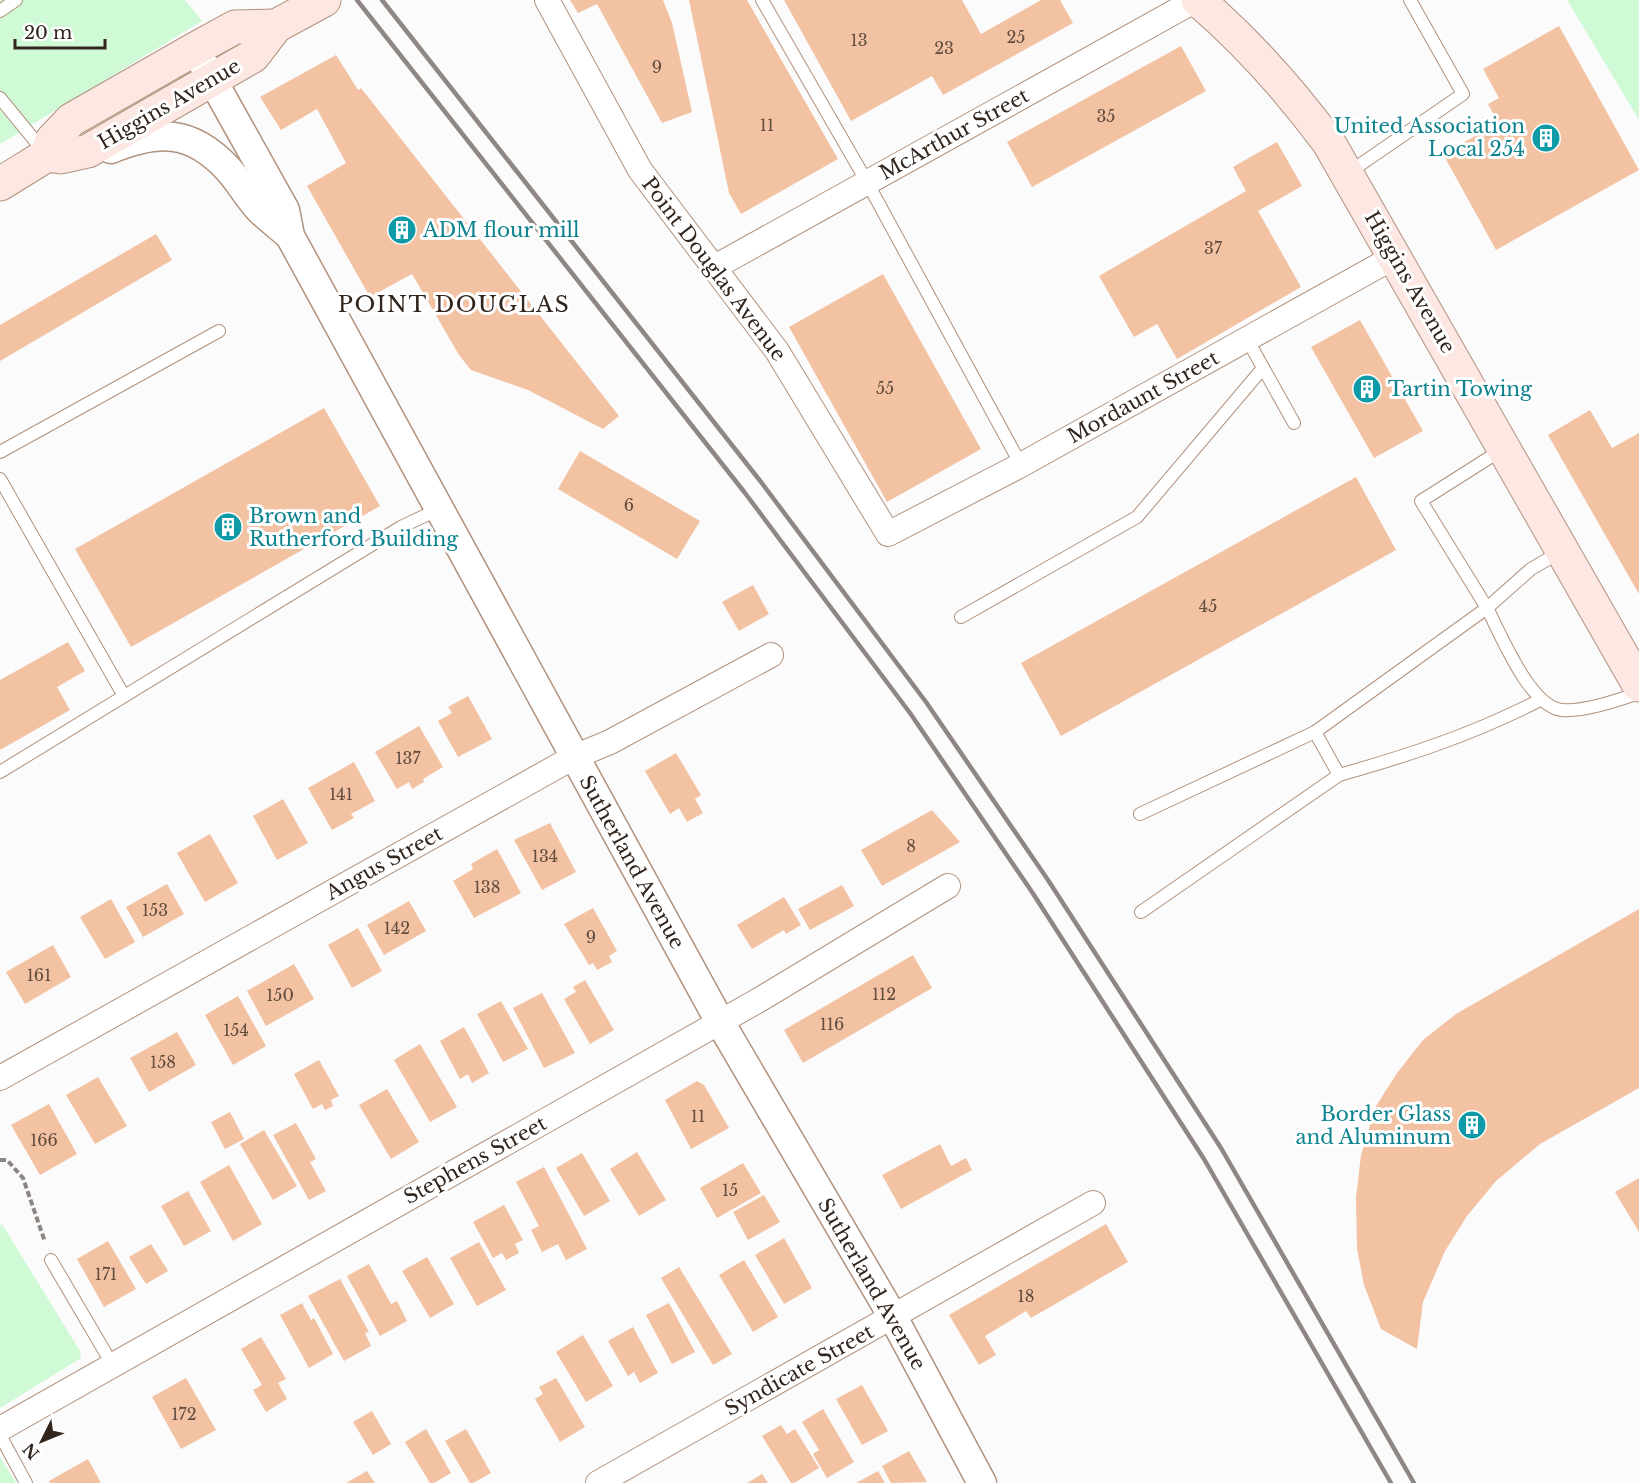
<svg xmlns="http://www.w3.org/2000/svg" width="1639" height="1483" viewBox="0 0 1639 1483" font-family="'Libre Baskerville',serif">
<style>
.green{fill:#d0f9d6}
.building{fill:#f2c2a3}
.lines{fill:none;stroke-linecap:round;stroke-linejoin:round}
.service-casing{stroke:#b0927d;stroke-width:14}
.minor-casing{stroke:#b0927d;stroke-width:26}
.tertiary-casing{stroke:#b0927d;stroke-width:31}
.secondary-casing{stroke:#b0927d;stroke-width:35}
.path{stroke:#8c8581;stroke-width:4;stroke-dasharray:6 3;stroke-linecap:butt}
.service{stroke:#fff;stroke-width:12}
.minor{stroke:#fff;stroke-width:24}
.tertiary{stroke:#fff;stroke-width:28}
.secondary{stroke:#fde7e2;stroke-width:33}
.rail{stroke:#8e8783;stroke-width:4.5}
.labels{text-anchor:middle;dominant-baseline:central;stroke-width:6;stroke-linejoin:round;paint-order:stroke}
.number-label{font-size:16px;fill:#614c3e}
.street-label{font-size:20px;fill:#31251d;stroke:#fff}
.culture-label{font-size:20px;fill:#0d838f;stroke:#fff;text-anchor:start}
.quarter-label{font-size:22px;letter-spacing:1.5px;fill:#31251d;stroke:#fff}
</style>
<rect width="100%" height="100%" fill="#fbfbfb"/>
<g class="green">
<polygon points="0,0 185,0 202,21 0,144"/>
<polygon points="1567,0 1639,0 1639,120"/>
<polygon points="2,1224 80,1351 81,1358 0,1408 0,1226"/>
<polygon points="0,1457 16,1483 0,1483"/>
</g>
<g class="building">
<polygon points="570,0 663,0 672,23 692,112 662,123 597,4 578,13"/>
<polygon points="689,0 747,0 838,159 741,214 729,193"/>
<polygon points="784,0 962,0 981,34 1041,0 1060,0 1073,23 943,95 932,76 851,121"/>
<polygon points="1559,26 1639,170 1496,250 1443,154 1498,123 1488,104 1499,98 1483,69"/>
<polygon points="1181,46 1206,91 1032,187 1007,142"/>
<polygon points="336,55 358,90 361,88 619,416 603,429 528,390 471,370 459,355 412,274 370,297 307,186 346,163 317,109 281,130 260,97"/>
<polygon points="1277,142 1302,186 1258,211 1301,287 1177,359 1157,324 1134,337 1099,276 1246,191 1233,167"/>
<polygon points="156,234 172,260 0,361 0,325"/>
<polygon points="883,274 981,449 887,502 789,327"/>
<polygon points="1360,320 1423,431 1374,458 1311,347"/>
<polygon points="324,408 380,506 131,647 75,549"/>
<polygon points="1590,410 1612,448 1639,433 1639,594 1548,435"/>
<polygon points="580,451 700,521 677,559 558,489"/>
<polygon points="1356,477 1396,550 1061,736 1021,663"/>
<polygon points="753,585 769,614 739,631 722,602"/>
<polygon points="68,642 85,671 57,687 70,710 0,750 0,680"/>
<polygon points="468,696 492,739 458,757 438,721 452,713 448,707"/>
<polygon points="419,726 443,767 423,779 424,782 412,789 409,782 397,789 375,752"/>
<polygon points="676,753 701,795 695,799 703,813 687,822 679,808 670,814 645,771"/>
<polygon points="354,762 375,801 351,814 354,818 332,830 308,788"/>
<polygon points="283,799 308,843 277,860 253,816"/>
<polygon points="932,810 960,842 882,886 861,850"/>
<polygon points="550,823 576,872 542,890 514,840"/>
<polygon points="210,834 238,883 205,902 177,853"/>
<polygon points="497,849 521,893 474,918 453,881 473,869 471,864"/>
<polygon points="167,884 184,914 143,937 126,907"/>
<polygon points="842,885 854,906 810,930 798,909"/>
<polygon points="784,897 801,925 786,934 784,930 752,949 737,925"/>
<polygon points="111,899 135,942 105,959 80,917"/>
<polygon points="409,901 426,931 384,955 367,925"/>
<polygon points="593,908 617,951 609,956 612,962 597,970 593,963 589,965 564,924"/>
<polygon points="1639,909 1639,1088 1540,1144 1496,1181 1467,1216 1445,1251 1423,1302 1417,1349 1381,1329 1364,1285 1357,1249 1356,1198 1361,1155 1376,1106 1397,1073 1423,1040 1456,1014"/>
<polygon points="358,928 382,971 352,988 328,945"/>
<polygon points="53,945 71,977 25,1004 6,972"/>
<polygon points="913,955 932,988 803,1063 784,1030"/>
<polygon points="294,964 314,999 266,1026 247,991"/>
<polygon points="585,980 614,1030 590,1044 564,999 576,992 573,987"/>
<polygon points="542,993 575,1053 544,1068 513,1008"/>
<polygon points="238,996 266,1046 233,1065 205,1015"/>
<polygon points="501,1001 528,1049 503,1062 477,1014"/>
<polygon points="464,1027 489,1073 472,1083 468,1074 460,1079 440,1041"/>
<polygon points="177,1032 196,1065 149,1092 130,1058"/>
<polygon points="420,1044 457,1107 430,1122 394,1060"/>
<polygon points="319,1060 339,1096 331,1100 333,1106 325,1110 322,1104 313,1109 294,1074"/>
<polygon points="98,1077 127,1126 95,1144 66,1095"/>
<polygon points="697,1081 704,1085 729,1128 691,1149 665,1100"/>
<polygon points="387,1089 419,1142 391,1159 359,1105"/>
<polygon points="49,1104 77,1154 40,1175 11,1125"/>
<polygon points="230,1112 244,1139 225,1149 211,1122"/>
<polygon points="296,1123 316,1159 310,1162 326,1191 309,1200 273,1135"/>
<polygon points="264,1130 297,1186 273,1200 240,1144"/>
<polygon points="940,1144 951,1166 966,1158 972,1170 901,1209 882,1175"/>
<polygon points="637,1152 666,1200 639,1216 610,1169"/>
<polygon points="582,1153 610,1201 584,1216 556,1168"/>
<polygon points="743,1163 761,1193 717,1218 700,1188"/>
<polygon points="229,1165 262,1224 233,1241 200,1182"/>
<polygon points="544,1167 587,1249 566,1260 558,1244 542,1252 531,1230 539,1226 516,1182"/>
<polygon points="1639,1178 1639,1232 1615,1192"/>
<polygon points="188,1191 211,1231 184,1246 161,1206"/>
<polygon points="764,1195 780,1222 748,1240 733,1212"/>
<polygon points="504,1205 523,1240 515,1244 519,1253 506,1260 502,1253 493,1258 473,1222"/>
<polygon points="1106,1224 1128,1262 1031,1318 1026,1311 985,1336 996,1355 979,1365 949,1315"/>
<polygon points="784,1238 812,1288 784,1304 755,1255"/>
<polygon points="108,1241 136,1289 104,1307 77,1259"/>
<polygon points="479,1242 506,1290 477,1306 450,1258"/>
<polygon points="151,1244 168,1271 146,1284 129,1257"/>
<polygon points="427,1257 454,1304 430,1318 402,1271"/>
<polygon points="744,1260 778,1317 753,1332 719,1275"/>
<polygon points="369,1264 391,1304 397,1301 407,1321 380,1336 347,1276"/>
<polygon points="679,1267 732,1354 713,1365 661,1278"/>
<polygon points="340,1279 369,1332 365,1333 371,1346 344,1361 308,1296"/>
<polygon points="302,1303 311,1320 314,1318 333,1354 309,1368 280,1315"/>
<polygon points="669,1303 695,1352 672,1364 646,1315"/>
<polygon points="633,1327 658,1373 640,1383 634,1372 628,1376 608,1341"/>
<polygon points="583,1335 613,1386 586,1402 556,1352"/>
<polygon points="261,1337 286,1379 278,1383 287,1399 266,1412 253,1390 262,1385 241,1349"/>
<polygon points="186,1378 216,1430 181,1449 152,1397"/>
<polygon points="556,1378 585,1427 560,1442 535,1399 543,1394 539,1387"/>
<polygon points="862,1385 888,1431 862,1445 836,1399"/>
<polygon points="823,1409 854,1462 827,1478 813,1454 819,1450 802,1422"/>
<polygon points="372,1411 391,1444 373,1455 353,1422"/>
<polygon points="781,1425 787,1434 795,1429 819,1468 794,1483 791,1483 762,1436"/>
<polygon points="426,1429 451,1473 434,1483 430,1483 405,1442"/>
<polygon points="466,1429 491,1473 473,1483 470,1483 445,1441"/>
<polygon points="909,1451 927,1482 891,1483 882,1466"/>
<polygon points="88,1459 101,1483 50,1483 49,1481"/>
<polygon points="367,1471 375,1483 346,1483"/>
<polygon points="878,1471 885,1483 856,1483"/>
<polygon points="762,1474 768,1483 747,1483"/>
</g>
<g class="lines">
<g class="service-casing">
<g id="service">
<polyline points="762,0 867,182 1021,465"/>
<polyline points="0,11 16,0"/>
<polyline points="0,98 45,153"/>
<polyline points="1348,173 1463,94 1410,0"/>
<polyline points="1247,339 1294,423"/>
<polyline points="1503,449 1421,501 1487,608 1531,569 1562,551"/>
<polyline points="0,452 219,331"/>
<polyline points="0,479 124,696"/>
<polyline points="961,617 1137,517 1263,368"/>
<polyline points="0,772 401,527 439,509"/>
<path d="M 1339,775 C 1410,755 1474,734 1540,700"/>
<path d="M 1140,814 L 1315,732 L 1487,608 C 1501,635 1530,707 1562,710 C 1584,712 1618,700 1639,693"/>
<polyline points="1141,912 1339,775 1315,732"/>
<polyline points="51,1260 112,1364"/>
<polyline points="0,1435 26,1483"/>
</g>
</g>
<g class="minor-casing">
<g id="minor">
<polyline points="547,0 640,170 777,351 888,534 1021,465 1396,256"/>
<polyline points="713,268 1196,0"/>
<polyline points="0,1078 574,757 610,742 771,655"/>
<polyline points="0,1429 759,1000 948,886"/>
<polyline points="598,1483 1093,1203"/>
</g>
</g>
<g class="tertiary-casing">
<g id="tertiary">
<polyline points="195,49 285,210 290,236 720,1022 893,1317 982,1483"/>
<path d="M 111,149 C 158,130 191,129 228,169 C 239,181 248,197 259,209 C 269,219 280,227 290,236"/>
</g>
</g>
<g class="secondary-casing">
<g id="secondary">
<path d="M 1198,0 C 1248,43 1290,90 1329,143 L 1639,685"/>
<polyline points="47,155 52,140 71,120 195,49 235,27 276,26"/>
<polyline points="0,184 47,155 61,157 88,151 253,56 276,26 324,0"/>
</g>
</g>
<polyline class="path" points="0,1160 7,1160 23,1178 45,1242"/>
<use href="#service" class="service"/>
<use href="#minor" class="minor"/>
<use href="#tertiary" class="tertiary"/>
<use href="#secondary" class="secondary"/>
<g class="rail">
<polyline points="357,0 745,493 910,713 1032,892 1204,1159 1391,1483"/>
<polyline points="382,0 761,482 926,702 1048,880 1221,1148 1414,1483"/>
</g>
</g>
<defs>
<g id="building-disc" transform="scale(1.5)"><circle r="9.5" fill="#0f9aa8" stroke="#fff"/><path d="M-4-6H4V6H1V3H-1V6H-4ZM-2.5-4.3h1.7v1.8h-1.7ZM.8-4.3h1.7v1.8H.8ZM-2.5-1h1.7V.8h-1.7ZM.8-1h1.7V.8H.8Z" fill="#fff"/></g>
</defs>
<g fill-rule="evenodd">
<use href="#building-disc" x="1546" y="138"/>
<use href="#building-disc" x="402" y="230"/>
<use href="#building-disc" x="1367" y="389"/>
<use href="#building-disc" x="228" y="527"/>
<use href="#building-disc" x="1472" y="1125"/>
</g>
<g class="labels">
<g class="number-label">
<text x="1016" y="37">25</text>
<text x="859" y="40">13</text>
<text x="944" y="48">23</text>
<text x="657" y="67">9</text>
<text x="1106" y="116">35</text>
<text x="767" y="125">11</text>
<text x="1213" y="248">37</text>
<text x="885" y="388">55</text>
<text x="629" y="505">6</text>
<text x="1208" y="606">45</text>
<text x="408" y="758">137</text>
<text x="341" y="794">141</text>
<text x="911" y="846">8</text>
<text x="545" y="856">134</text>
<text x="487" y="887">138</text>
<text x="155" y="910">153</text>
<text x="397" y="928">142</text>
<text x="591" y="937">9</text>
<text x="39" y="975">161</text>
<text x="884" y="994">112</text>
<text x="280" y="995">150</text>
<text x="832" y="1024">116</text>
<text x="236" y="1030">154</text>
<text x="163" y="1062">158</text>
<text x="698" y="1116">11</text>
<text x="44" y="1140">166</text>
<text x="730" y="1190">15</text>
<text x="106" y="1274">171</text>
<text x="1026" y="1296">18</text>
<text x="184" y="1414">172</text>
</g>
<g class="street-label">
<text transform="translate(169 104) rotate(-30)">Higgins Avenue</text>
<text transform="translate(954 134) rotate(-29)">McArthur Street</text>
<text transform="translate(714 269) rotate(53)">Point Douglas Avenue</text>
<text transform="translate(1410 282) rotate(60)">Higgins Avenue</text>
<text transform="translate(1143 397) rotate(-29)">Mordaunt Street</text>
<text transform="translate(632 862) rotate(61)">Sutherland Avenue</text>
<text transform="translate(384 863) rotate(-29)">Angus Street</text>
<text transform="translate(475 1160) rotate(-29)">Stephens Street</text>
<text transform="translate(872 1284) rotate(60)">Sutherland Avenue</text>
<text transform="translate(799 1370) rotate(-29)">Syndicate Street</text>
</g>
<g class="culture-label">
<text x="1525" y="126" text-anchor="end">United Association<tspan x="1525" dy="23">Local 254</tspan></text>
<text x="423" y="230">ADM flour mill</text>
<text x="1388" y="389">Tartin Towing</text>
<text x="249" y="516">Brown and<tspan x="249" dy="23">Rutherford Building</tspan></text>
<text x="1451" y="1114" text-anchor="end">Border Glass<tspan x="1451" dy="23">and Aluminum</tspan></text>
</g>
<g class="quarter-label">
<text x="454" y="304">POINT DOUGLAS</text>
</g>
</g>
<g transform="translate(42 1441) rotate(227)" stroke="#ffffff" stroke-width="4.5" paint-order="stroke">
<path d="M0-4.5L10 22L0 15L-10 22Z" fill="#31251d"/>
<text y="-9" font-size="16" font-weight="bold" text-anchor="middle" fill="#31251d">N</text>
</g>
<path d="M15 39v9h90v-9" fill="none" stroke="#31251d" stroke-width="3"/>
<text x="24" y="39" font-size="18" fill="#31251d" stroke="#ffffff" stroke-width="4.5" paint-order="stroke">20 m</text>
</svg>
